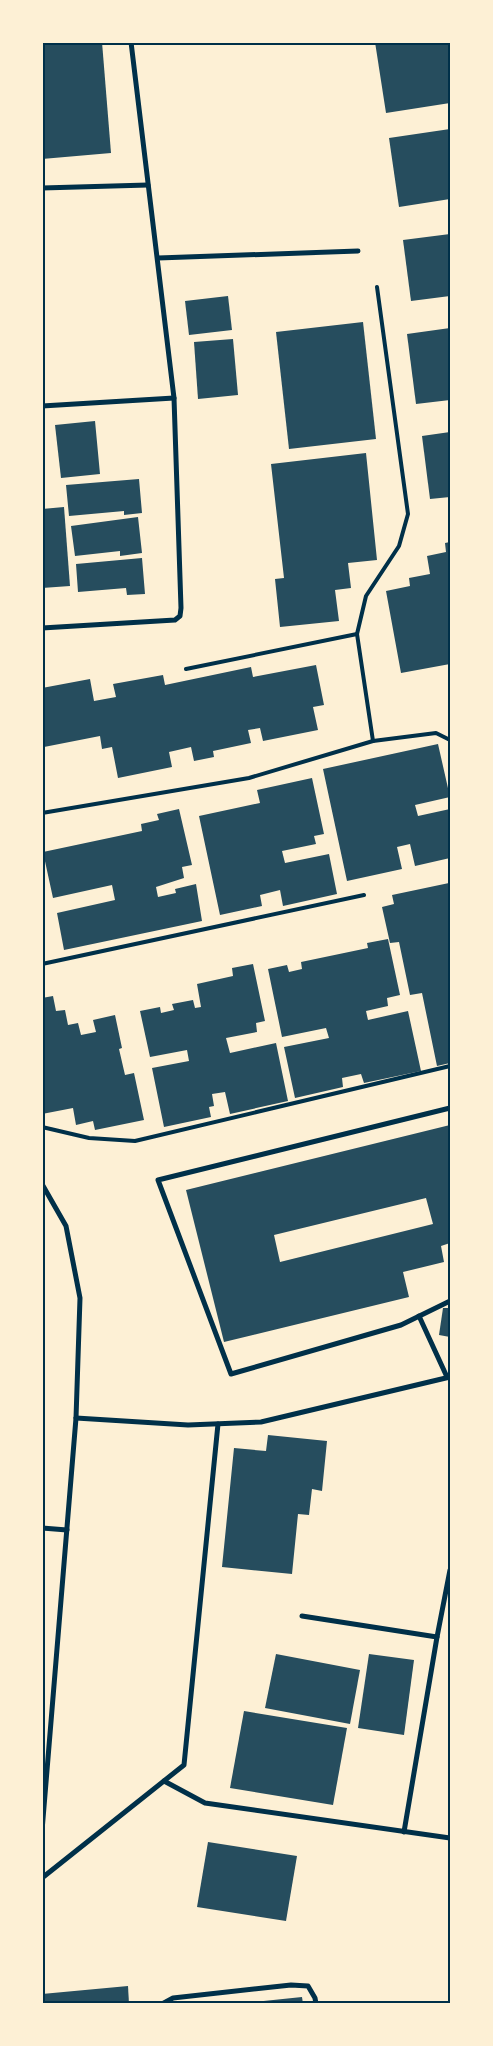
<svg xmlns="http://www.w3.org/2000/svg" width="493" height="2046" viewBox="0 0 493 2046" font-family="'Alegreya Sans',sans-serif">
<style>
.building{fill:#264d5e;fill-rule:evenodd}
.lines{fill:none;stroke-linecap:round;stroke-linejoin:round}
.service{stroke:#003049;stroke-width:4}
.minor{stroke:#003049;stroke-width:5}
.neatline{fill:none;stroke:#003049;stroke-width:2}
</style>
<rect width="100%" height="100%" fill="#fdf0d5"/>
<g class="building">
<polygon points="42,42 102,42 111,153 42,159"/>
<polygon points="375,42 450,42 450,103 386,113"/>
<polygon points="450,129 450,199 399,207 389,138"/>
<polygon points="450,234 450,296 411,301 403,240"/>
<polygon points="228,296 232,330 189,335 185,301"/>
<polygon points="363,322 376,439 289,449 276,332"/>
<polygon points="450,328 450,400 416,404 407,334"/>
<polygon points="233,339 238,395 198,399 194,342"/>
<polygon points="95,421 100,474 61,478 55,425"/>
<polygon points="450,432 450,497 430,499 422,436"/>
<polygon points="366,453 377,560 348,563 351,588 335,590 339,621 280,627 275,579 284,578 271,464"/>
<polygon points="139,479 142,513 124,515 124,511 69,516 66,485"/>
<polygon points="64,507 70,586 42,588 42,509"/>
<polygon points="138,517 142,553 120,556 120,551 75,556 71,526"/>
<polygon points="450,542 450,664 401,673 386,591 410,586 409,578 430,574 427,556 446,552 445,543"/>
<polygon points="142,558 145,594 127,595 126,588 78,592 76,564"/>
<polygon points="316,665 324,705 313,707 318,730 263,741 260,728 248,730 251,743 213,751 214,757 194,761 191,747 169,752 172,767 118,778 112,747 102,749 100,736 44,747 42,737 42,688 90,679 94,701 116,697 113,684 163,675 165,685 251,667 253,677"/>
<polygon points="438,744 450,797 415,805 418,816 450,809 450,858 415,866 410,844 397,847 402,869 347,881 323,769"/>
<polygon points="312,778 324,834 314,836 316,844 282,851 285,863 329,854 337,894 283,906 280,890 260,895 262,906 220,915 199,816 260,803 257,790"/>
<polygon points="179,809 192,865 182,867 184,878 156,887 158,897 176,893 175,889 196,884 202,921 64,950 57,913 115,900 112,885 53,898 43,852 142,831 141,824 159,820 157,814"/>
<polygon points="449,883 450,892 450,1063 437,1066 422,993 410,995 399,942 390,943 382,907 394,904 392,895"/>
<polygon points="388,939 400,995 387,998 388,1006 366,1011 368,1020 408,1011 421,1071 364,1083 361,1074 342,1078 343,1087 295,1098 284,1047 329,1038 326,1028 282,1037 268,969 287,965 289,972 302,969 301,962 368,948 367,943"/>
<polygon points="253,964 265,1021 256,1023 257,1032 226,1038 230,1053 276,1043 288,1101 230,1114 225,1092 212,1094 214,1106 209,1107 211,1117 164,1127 152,1068 189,1061 187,1050 150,1057 140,1011 160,1007 161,1013 174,1010 172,1004 193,1000 195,1008 201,1007 197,984 233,976 232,968"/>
<polygon points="53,996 56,1011 65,1010 68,1025 78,1023 81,1035 96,1032 93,1020 115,1015 122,1048 119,1049 125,1075 134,1073 144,1120 95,1130 93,1121 76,1125 73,1108 42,1114 42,998"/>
<path d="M 450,1125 L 450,1243 L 441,1246 L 444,1262 L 403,1272 L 409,1297 L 224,1342 L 186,1190 ZM 426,1198 L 433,1224 L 280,1262 L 274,1235 Z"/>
<polygon points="443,1308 450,1308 450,1337 439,1335"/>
<polygon points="268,1435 327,1441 322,1491 312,1489 309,1515 298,1514 292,1574 222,1567 234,1448 266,1451"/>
<polygon points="276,1654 360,1670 350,1724 265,1708"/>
<polygon points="369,1654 414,1660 404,1735 358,1728"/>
<polygon points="244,1711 347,1728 333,1805 230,1788"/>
<polygon points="208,1842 297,1856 286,1921 197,1907"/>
<polygon points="128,1986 129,2004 42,2004 42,1994"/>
<polygon points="302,1997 303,2004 254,2004 254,2002"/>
</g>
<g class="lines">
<g class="service">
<polyline points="186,669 357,634"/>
<polyline points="373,741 357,634 366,596 399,546 408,514 377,287"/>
<polyline points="42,813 249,778 373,741 436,733 450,740"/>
<polyline points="42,964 364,895"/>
<polyline points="42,1127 89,1138 135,1141 450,1066"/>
</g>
<g class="minor">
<polyline points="42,188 148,185"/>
<polyline points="158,258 358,251"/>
<polyline points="42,406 174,398"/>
<polyline points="42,628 175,620 180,616 181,608 174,398 131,42"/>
<polyline points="450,1108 158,1180 231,1374 401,1325 450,1301"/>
<polyline points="42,1184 66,1226 80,1298 76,1418 42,1831"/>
<polyline points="419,1316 447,1377"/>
<polyline points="76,1418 188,1425 261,1422 450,1377"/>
<polyline points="42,1528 67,1530"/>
<polyline points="302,1616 437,1637"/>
<polyline points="164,1781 205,1803 450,1838"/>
<polyline points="404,1832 437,1637 450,1570"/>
<polyline points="42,1878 184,1765 218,1424"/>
<polyline points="162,2004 173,1998 291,1985 308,1986 315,1998 316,2004"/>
</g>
</g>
<rect width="493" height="2046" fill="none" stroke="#fdf0d5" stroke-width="88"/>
<rect x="44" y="44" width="405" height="1958" class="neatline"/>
</svg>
